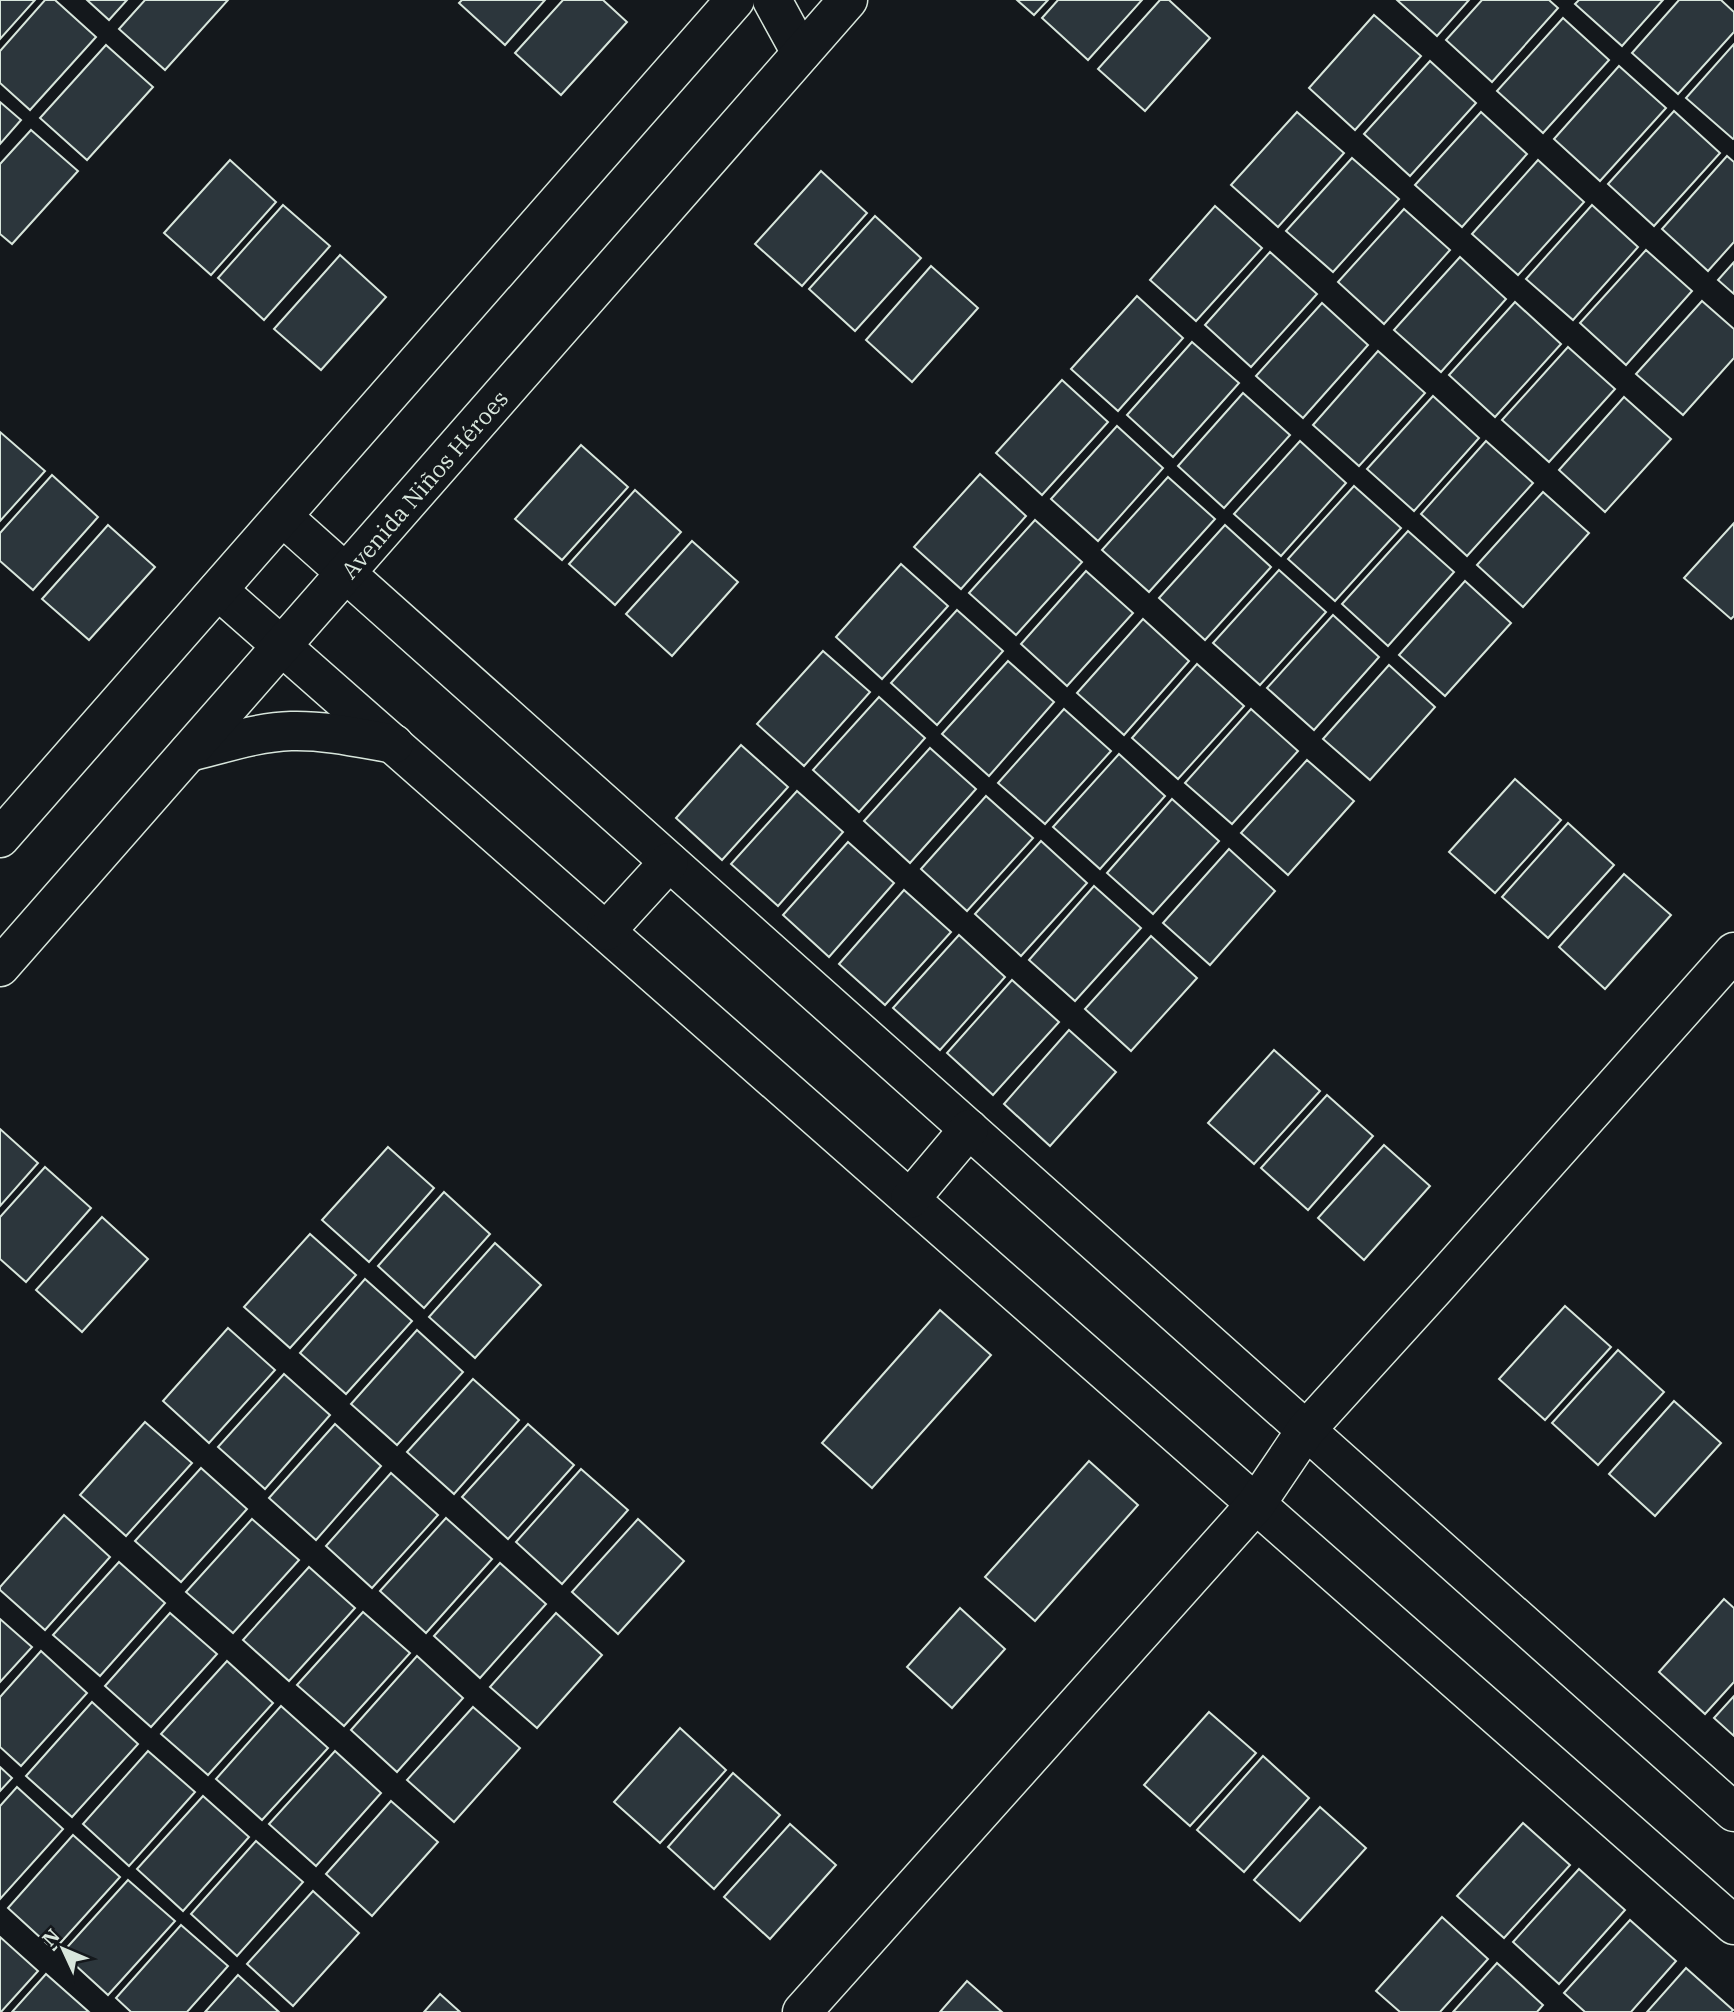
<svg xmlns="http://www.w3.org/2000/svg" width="1734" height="2012" viewBox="0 0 1734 2012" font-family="'IBM Plex Serif',serif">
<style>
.building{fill:#2c363c;stroke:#d8e6dc;stroke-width:2}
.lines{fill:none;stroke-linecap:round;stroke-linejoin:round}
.minor-casing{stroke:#d8e6dc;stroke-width:41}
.major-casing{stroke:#d8e6dc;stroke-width:41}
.minor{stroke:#14181c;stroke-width:38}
.major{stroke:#14181c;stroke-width:38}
.labels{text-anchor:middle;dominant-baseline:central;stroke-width:5;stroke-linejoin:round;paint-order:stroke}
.street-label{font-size:23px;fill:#d8e6dc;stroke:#14181c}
</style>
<rect width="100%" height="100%" fill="#14181c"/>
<g class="building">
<polygon points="0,0 35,0 0,39"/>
<polygon points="45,0 55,0 96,37 30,110 0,83 0,51"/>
<polygon points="87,0 127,0 109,20"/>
<polygon points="145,0 228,0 165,70 119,29"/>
<polygon points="462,0 545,0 505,45 459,3"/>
<polygon points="563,0 603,0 627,22 561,95 515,53"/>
<polygon points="1017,0 1048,0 1034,15"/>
<polygon points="1058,0 1142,0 1088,60 1042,18"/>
<polygon points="1160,0 1169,0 1210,38 1145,111 1098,69"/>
<polygon points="1397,0 1469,0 1437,36"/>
<polygon points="1482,0 1549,0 1558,8 1492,82 1446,40"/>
<polygon points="1579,0 1663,0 1622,46 1575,4"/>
<polygon points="1679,0 1721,0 1734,12 1734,32 1678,94 1632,53"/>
<polygon points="1374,15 1421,56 1355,130 1309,88"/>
<polygon points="1563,18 1609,60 1543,133 1497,91"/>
<polygon points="1734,44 1734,138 1733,139 1686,98"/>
<polygon points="106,45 153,87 87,160 40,118"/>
<polygon points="1430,61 1476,103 1410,176 1364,134"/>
<polygon points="1619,66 1666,108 1600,181 1554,139"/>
<polygon points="0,102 21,120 0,144"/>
<polygon points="1674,111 1720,153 1654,226 1608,184"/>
<polygon points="1297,112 1344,153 1278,227 1231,185"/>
<polygon points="1481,112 1527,154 1462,227 1415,185"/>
<polygon points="31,130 78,171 12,244 0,234 0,164"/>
<polygon points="1727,156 1734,162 1734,242 1708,271 1662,229"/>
<polygon points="1352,158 1399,199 1333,272 1286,231"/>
<polygon points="230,160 276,202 211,275 164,233"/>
<polygon points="1538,160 1584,202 1518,275 1472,234"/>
<polygon points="821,171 867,213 802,286 755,244"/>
<polygon points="283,205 330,246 264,320 218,278"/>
<polygon points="1592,205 1638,247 1573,320 1526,279"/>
<polygon points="1215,206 1262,248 1196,321 1150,280"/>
<polygon points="1404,209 1450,250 1384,324 1338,282"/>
<polygon points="875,216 921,258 855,331 809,289"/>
<polygon points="1646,250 1692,291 1626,365 1580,323"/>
<polygon points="1270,252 1317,294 1251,367 1205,325"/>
<polygon points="340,255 386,297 321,370 274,329"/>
<polygon points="1460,257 1506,299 1441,372 1394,330"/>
<polygon points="1734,262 1734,294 1718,280"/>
<polygon points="931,266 978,308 912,382 866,340"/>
<polygon points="1137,296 1183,338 1118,411 1071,369"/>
<polygon points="1702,301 1734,329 1734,358 1683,415 1636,374"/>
<polygon points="1515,302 1561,344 1495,417 1449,375"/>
<polygon points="1322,303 1368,345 1303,418 1256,376"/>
<polygon points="1192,342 1239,383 1173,457 1127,415"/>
<polygon points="1568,347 1615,389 1549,462 1502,420"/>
<polygon points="1378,351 1425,393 1359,466 1313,425"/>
<polygon points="1062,380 1108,422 1042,495 996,453"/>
<polygon points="1243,393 1290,435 1224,508 1178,466"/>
<polygon points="1433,396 1479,438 1414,511 1367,469"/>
<polygon points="1624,397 1671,439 1605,512 1559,470"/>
<polygon points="1117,426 1163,468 1098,541 1051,499"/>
<polygon points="0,432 45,471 0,521"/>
<polygon points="1300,441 1346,483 1281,556 1234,514"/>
<polygon points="1486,441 1533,483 1467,556 1421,514"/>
<polygon points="581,445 628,487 562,560 515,519"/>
<polygon points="980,474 1026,516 961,589 914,547"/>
<polygon points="52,475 98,517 33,590 0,561 0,533"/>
<polygon points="1168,477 1215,519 1149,592 1102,550"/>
<polygon points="1354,486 1401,528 1335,601 1288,559"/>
<polygon points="635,490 681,532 615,605 569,564"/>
<polygon points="1543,492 1589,533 1523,607 1477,565"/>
<polygon points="1035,520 1082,562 1016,635 969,593"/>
<polygon points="1734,523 1734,616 1731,619 1684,578"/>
<polygon points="108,525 155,567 89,640 42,599"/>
<polygon points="1225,525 1271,567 1205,640 1159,598"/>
<polygon points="1408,531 1454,572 1388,646 1342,604"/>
<polygon points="692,541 738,582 672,656 626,614"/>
<polygon points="901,564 948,606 882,679 836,637"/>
<polygon points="1279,570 1326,612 1260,685 1213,643"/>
<polygon points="1086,571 1133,613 1067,686 1021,644"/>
<polygon points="1465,581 1511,623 1445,696 1399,655"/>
<polygon points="957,610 1003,651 937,725 891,683"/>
<polygon points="1333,615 1379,657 1314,730 1267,688"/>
<polygon points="1143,619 1189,661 1124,735 1077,693"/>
<polygon points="823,651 870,692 804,766 757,724"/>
<polygon points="1008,661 1054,702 989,776 942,734"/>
<polygon points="1197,664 1244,706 1178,779 1132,738"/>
<polygon points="1389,665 1435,707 1370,780 1323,739"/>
<polygon points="879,697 925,738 859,812 813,770"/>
<polygon points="1064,709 1111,751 1045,824 998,783"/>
<polygon points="1251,709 1298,751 1232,824 1185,783"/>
<polygon points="741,745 788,787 722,860 676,818"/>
<polygon points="930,748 976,789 910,863 864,821"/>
<polygon points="1119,754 1165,796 1100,869 1053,827"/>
<polygon points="1307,760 1354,801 1288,875 1241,833"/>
<polygon points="1515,779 1561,820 1495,893 1449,852"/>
<polygon points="797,791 843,832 778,906 731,864"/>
<polygon points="986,796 1033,838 967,911 921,869"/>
<polygon points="1172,799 1219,841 1153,914 1107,873"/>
<polygon points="1568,823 1614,865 1548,938 1502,897"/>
<polygon points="1041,841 1087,883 1021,956 975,914"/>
<polygon points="848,842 894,883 829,957 783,915"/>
<polygon points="1229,849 1275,891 1210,965 1163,923"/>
<polygon points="1624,874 1671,915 1605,989 1559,947"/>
<polygon points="1094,886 1141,928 1075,1001 1029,960"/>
<polygon points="904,890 951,932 885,1005 839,964"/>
<polygon points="959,935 1005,977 940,1050 893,1008"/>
<polygon points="1151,936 1197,978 1131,1051 1085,1009"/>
<polygon points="1012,980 1059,1022 993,1095 947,1053"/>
<polygon points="1069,1030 1116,1072 1050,1146 1004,1104"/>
<polygon points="1274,1050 1320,1091 1254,1164 1208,1123"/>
<polygon points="1327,1095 1373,1136 1308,1210 1261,1168"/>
<polygon points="0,1129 38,1163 0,1206"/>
<polygon points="1384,1145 1430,1186 1364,1260 1318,1218"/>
<polygon points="388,1147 434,1188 369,1262 322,1220"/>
<polygon points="45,1167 91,1208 26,1282 0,1259 0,1217"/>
<polygon points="444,1192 490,1234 424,1308 378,1266"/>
<polygon points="102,1217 148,1259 82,1332 36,1290"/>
<polygon points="310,1234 356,1275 290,1348 244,1307"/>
<polygon points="495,1243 541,1285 475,1358 429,1317"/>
<polygon points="365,1279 412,1321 346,1394 300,1353"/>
<polygon points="1565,1306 1611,1347 1545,1420 1499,1379"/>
<polygon points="940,1310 991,1355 872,1488 822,1443"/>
<polygon points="228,1328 275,1370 209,1443 163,1401"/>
<polygon points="417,1330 463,1372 397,1445 351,1404"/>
<polygon points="1618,1350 1664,1392 1598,1465 1552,1423"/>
<polygon points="284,1374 330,1415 265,1489 218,1447"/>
<polygon points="473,1379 519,1420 454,1494 407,1452"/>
<polygon points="1674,1401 1721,1443 1655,1516 1609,1474"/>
<polygon points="145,1422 192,1463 126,1536 80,1495"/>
<polygon points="335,1424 381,1466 316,1540 269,1498"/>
<polygon points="528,1424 574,1465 508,1539 462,1497"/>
<polygon points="1089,1461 1138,1505 1035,1621 985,1577"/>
<polygon points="201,1468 247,1509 181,1582 135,1541"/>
<polygon points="581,1469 628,1510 562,1584 516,1542"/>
<polygon points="391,1473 438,1515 372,1588 326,1546"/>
<polygon points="64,1515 110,1557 45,1630 0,1590 0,1587"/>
<polygon points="446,1518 492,1559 426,1633 380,1591"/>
<polygon points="252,1519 299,1560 233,1633 186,1592"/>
<polygon points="638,1519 684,1561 618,1634 572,1592"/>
<polygon points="119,1562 165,1603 100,1676 53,1635"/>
<polygon points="500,1563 546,1604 480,1678 434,1636"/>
<polygon points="309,1567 355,1608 289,1681 243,1640"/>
<polygon points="1724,1599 1734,1608 1734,1682 1705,1714 1659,1672"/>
<polygon points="960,1608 1005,1649 952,1708 907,1667"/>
<polygon points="363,1612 410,1653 344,1726 297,1685"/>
<polygon points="170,1613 217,1654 151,1727 105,1686"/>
<polygon points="556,1613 602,1655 537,1728 490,1687"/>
<polygon points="0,1619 32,1647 0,1682"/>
<polygon points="41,1651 87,1693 21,1766 0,1747 0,1697"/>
<polygon points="417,1656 463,1698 397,1772 351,1730"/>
<polygon points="227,1661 273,1703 208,1775 161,1734"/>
<polygon points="1734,1696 1734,1736 1714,1718"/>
<polygon points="92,1702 138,1744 72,1817 26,1776"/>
<polygon points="281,1706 328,1748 262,1820 216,1779"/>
<polygon points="473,1707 520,1748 454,1822 407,1780"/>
<polygon points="1209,1712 1256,1753 1190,1826 1144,1785"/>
<polygon points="680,1728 726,1770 660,1843 614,1802"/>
<polygon points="148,1751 195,1792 129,1866 83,1824"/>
<polygon points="335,1751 381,1793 316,1866 269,1824"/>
<polygon points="1263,1756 1309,1798 1244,1872 1197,1830"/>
<polygon points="0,1767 12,1778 0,1791"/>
<polygon points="733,1773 780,1815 714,1889 668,1847"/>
<polygon points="17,1787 63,1829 0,1899 0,1806"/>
<polygon points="203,1796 249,1837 183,1911 137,1869"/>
<polygon points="391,1801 438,1842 372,1916 326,1874"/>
<polygon points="1320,1807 1366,1848 1300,1921 1254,1880"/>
<polygon points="1523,1823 1570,1865 1504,1938 1457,1896"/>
<polygon points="790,1824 836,1865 770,1939 724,1897"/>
<polygon points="73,1835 120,1877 54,1950 8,1908"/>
<polygon points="256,1841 303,1882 237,1956 191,1914"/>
<polygon points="1579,1869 1625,1910 1559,1984 1513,1942"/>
<polygon points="128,1880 175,1921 108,1995 62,1953"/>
<polygon points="313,1891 359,1933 293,2006 247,1964"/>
<polygon points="1442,1917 1488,1959 1440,2012 1400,2012 1376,1991"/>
<polygon points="1630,1920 1676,1961 1631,2012 1585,2012 1564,1993"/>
<polygon points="181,1925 228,1966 187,2012 131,2012 116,1998"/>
<polygon points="0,1937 38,1971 1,2012 0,2012"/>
<polygon points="1497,1963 1543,2005 1537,2012 1453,2012"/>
<polygon points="1686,1968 1733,2010 1731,2012 1647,2012"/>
<polygon points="46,1974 89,2012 12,2012"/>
<polygon points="238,1975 279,2012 205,2012"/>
<polygon points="967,1981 1002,2012 940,2012"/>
<polygon points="440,1994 460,2012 424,2012"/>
</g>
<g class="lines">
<g class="minor-casing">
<g id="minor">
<polyline points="283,517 1734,1812"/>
<polyline points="218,590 1734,1925"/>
<polyline points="606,931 669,862"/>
<polyline points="910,1199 969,1129"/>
<polyline points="802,2012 1256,1504 1306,1430 1435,1288 1734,952"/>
</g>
</g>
<g class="major-casing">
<g id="major">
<polyline points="772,0 801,53"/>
<path d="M 189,752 C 222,744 257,732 291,731 C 326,730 360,738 394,744"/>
<polyline points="0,838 735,0"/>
<polyline points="0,967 848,0"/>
</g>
</g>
<use href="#minor" class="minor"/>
<use href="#major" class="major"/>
</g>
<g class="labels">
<g class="street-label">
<text transform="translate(424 484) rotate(-49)">Avenida Niños Héroes</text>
</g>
</g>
<g transform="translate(63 1949) rotate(314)" stroke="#14181c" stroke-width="5" paint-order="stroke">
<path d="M0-5L12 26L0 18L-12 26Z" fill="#d8e6dc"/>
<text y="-10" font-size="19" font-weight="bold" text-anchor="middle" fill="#d8e6dc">N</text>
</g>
</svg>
